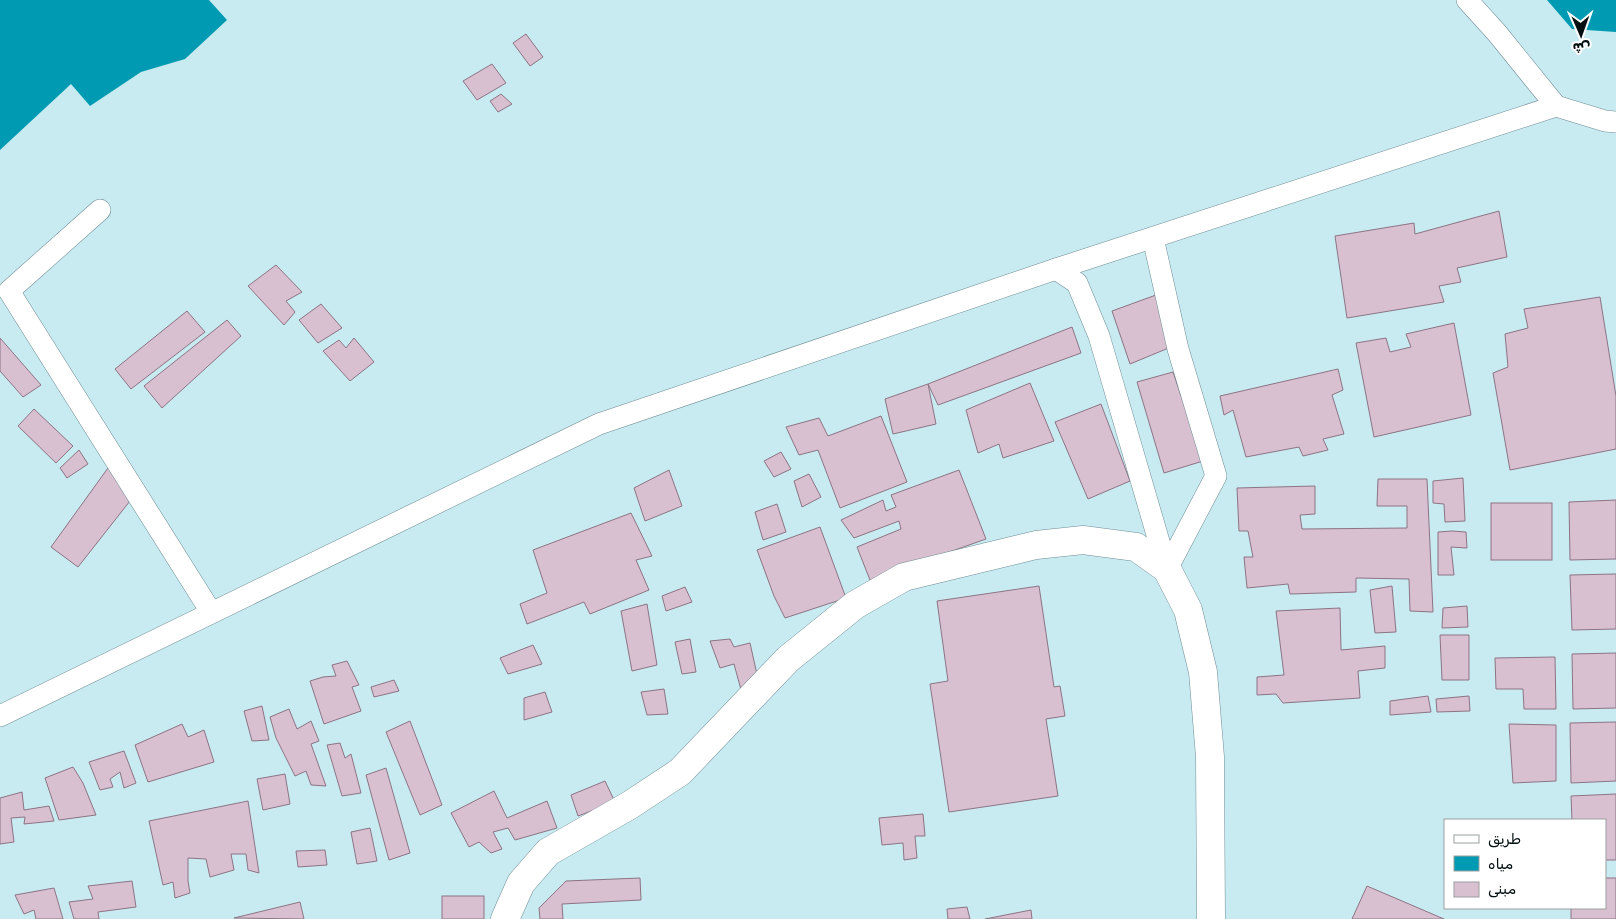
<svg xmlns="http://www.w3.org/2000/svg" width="1616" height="919" viewBox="0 0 1616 919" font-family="Rubik,'Noto Naskh Arabic',sans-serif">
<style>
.water{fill:#009bb2}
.building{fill:#d9c0d0;stroke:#8c7484}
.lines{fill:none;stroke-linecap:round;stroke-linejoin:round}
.minor-casing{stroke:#6e8d94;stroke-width:22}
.secondary-casing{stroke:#6e8d94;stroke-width:29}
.minor{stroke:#fff;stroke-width:21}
.secondary{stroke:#fff;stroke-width:28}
</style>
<rect width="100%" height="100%" fill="#c8eaf1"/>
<g class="water">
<polygon points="0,0 209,0 227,20 185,59 141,72 90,106 71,84 0,150"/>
<polygon points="1547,0 1616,0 1616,32 1572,29"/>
</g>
<g class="building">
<polygon points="526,34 543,57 530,66 513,43"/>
<polygon points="492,64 506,83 477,100 463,81"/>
<polygon points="501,94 512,104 498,112 490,101"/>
<polygon points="1499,211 1507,257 1457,268 1461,282 1439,286 1444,302 1347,318 1335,236 1414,223 1415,234"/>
<polygon points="276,265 302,292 286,301 295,312 284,325 248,286"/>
<polygon points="1156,295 1171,347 1130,364 1112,311"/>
<polygon points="1600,297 1616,396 1616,449 1510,470 1493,373 1508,367 1505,334 1528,328 1524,309"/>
<polygon points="321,304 342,328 318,343 299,320"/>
<polygon points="187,311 205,332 131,389 115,369"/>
<polygon points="227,320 241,336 162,408 144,386"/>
<polygon points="1454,323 1471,415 1374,437 1356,343 1386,338 1390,352 1411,347 1406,334"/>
<polygon points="1072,327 1081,353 938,405 928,384"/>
<polygon points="0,338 41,385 23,397 0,371"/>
<polygon points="354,338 374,362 350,381 323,351 339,340 346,348"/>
<polygon points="1338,369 1343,390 1332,395 1344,434 1323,439 1328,450 1303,456 1299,447 1246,457 1233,410 1224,415 1220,396"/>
<polygon points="1173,372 1203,461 1164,473 1137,382"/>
<polygon points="1030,383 1054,441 1003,458 999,444 978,453 966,410"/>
<polygon points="928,384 936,424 893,434 885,399"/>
<polygon points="1101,404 1130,481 1088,499 1055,422"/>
<polygon points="34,409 73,446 56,463 18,426"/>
<polygon points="881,416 907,482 840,508 818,450 799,455 786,427 819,418 828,436"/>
<polygon points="79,450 88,464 67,478 60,468"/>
<polygon points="781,452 791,469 774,477 764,461"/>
<polygon points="108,468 141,487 78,567 51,547"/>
<polygon points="669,470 682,506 645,521 634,488"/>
<polygon points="959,470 986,539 870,580 857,547 901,529 899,521 854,538 841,520 883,500 886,511 896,507 891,495"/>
<polygon points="809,474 821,497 802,507 794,481"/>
<polygon points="1463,478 1465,521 1445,522 1444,504 1433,503 1433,481"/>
<polygon points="1378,479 1427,479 1433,612 1410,611 1409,579 1356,578 1356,592 1290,594 1288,584 1247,588 1244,557 1253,557 1248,531 1239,531 1237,488 1315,486 1315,514 1300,515 1302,529 1407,528 1407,506 1377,506"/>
<polygon points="1616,500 1616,559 1570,560 1569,502"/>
<rect x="1491" y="503" width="61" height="57"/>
<polygon points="777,504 786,532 763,540 755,512"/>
<polygon points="631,513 652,556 636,560 649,590 590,614 584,602 527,624 520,604 547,593 533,550"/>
<polygon points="820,527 846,598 785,618 774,596 757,550"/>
<polygon points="1452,531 1466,532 1467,548 1451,547 1454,575 1438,575 1438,532"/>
<polygon points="1616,574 1616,629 1572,630 1570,575"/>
<polygon points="1039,586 1054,687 1060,686 1065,716 1046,719 1058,796 949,812 930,684 948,681 937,601"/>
<polygon points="1392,586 1396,632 1375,633 1370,590"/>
<polygon points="685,587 692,602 666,611 662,596"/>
<polygon points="647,604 657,665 632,671 621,611"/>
<polygon points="1467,606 1468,627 1442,628 1443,608"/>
<polygon points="1340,608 1341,650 1385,646 1385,668 1358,671 1360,698 1283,703 1276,694 1257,695 1257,677 1284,675 1276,611"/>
<polygon points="1440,635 1469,635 1469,680 1442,680"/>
<polygon points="690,639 696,672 682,674 675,642"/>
<polygon points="730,639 734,647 750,643 760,688 743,697 734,664 720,668 710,641"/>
<polygon points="533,645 542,664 508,674 500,658"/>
<polygon points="1616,653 1616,708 1573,709 1572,654"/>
<polygon points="1555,657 1556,709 1524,709 1523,689 1496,689 1495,658"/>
<polygon points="347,661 359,685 352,687 361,711 324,724 310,681 323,677 336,676 332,665"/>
<polygon points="394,680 399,691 374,697 371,687"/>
<polygon points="664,689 668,714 647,715 641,692"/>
<polygon points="545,692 552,712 524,720 524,698"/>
<polygon points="1428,696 1431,712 1390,715 1390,701"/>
<polygon points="1469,696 1470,711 1437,712 1436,699"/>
<polygon points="262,706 269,740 252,741 244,711"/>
<polygon points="289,709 297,729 311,721 319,741 311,744 326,786 311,785 306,771 295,776 276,738 270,717"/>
<polygon points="410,721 442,805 420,815 386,732"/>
<polygon points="1616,722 1616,781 1571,783 1570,723"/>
<polygon points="182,724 188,737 204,730 214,762 148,782 135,745"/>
<polygon points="1509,724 1556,725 1556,781 1513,783"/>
<polygon points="340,743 345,758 351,754 361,793 342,796 327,745"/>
<polygon points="124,751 136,783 124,788 120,772 110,779 113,787 100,790 89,762"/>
<polygon points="73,767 83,783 96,815 59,820 45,778"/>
<polygon points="386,768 410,853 389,860 366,775"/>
<polygon points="285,774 290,804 263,810 257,779"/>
<polygon points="605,781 615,802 578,816 571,795"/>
<polygon points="494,791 507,818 547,801 557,828 515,840 508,828 493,832 502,849 491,853 479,842 469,847 451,813"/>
<polygon points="22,792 24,810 49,806 54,821 24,824 25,817 11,818 14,842 0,844 0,798"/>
<polygon points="1616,794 1616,860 1605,860 1605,820 1572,820 1571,796"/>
<polygon points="248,801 259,873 248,870 246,854 231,854 234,870 210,877 206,859 188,858 188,881 190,893 175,898 173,882 163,885 149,821"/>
<polygon points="923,814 925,836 915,836 917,858 904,860 903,843 882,845 879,818"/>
<polygon points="370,828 377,861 357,864 351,832"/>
<polygon points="325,850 327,865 298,867 296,851"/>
<polygon points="640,878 641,900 562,904 563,919 540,919 539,908 566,881"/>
<polygon points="1605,878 1616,878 1616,919 1571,919 1571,908 1605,908"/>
<polygon points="132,881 136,907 98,912 99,919 74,919 69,902 93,899 88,886"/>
<polygon points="1367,886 1444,919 1352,919"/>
<polygon points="54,888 63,919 36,919 34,910 24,914 15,895"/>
<rect x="442" y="896" width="42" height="23"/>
<polygon points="300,902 304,919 234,918"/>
<polygon points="967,907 970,919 948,919 947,909"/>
<polygon points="1031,910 1032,919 985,919"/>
</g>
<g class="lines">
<g class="minor-casing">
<g id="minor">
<polyline points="1467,0 1497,33 1556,106"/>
<polyline points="100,210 9,291 211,612"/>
<polyline points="1153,238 1178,349 1216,476 1167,569"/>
<polyline points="1056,269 1077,283 1099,336 1167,569"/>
<polyline points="0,716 599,424 1056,269 1556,106 1605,121 1616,122"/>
</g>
</g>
<g class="secondary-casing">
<polyline id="secondary" points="505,919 521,883 548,852 630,805 680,772 788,659 855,605 904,577 1036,545 1083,540 1136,547 1167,569 1188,610 1203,672 1210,757 1211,919"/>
</g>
<use href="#minor" class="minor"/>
<use href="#secondary" class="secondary"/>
</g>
<rect x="1444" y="819" width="162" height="90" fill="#ffffff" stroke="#9a9f9f"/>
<rect x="1454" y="835" width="25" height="8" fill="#ffffff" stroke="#9a9f9f"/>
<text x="1488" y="844" font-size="15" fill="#030e10">طريق</text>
<rect x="1454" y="856" width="25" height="15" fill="#009bb2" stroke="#9a9f9f"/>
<text x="1488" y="869" font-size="15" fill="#030e10">مياه</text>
<rect x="1454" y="882" width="25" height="15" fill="#d9c0d0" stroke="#9a9f9f"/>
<text x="1488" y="894" font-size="15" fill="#030e10">مبنى</text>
<g transform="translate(1581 35) rotate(178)" stroke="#ffffff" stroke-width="4" paint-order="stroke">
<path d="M0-4L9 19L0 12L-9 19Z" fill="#030e10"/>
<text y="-8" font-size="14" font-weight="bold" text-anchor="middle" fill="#030e10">ش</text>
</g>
</svg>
